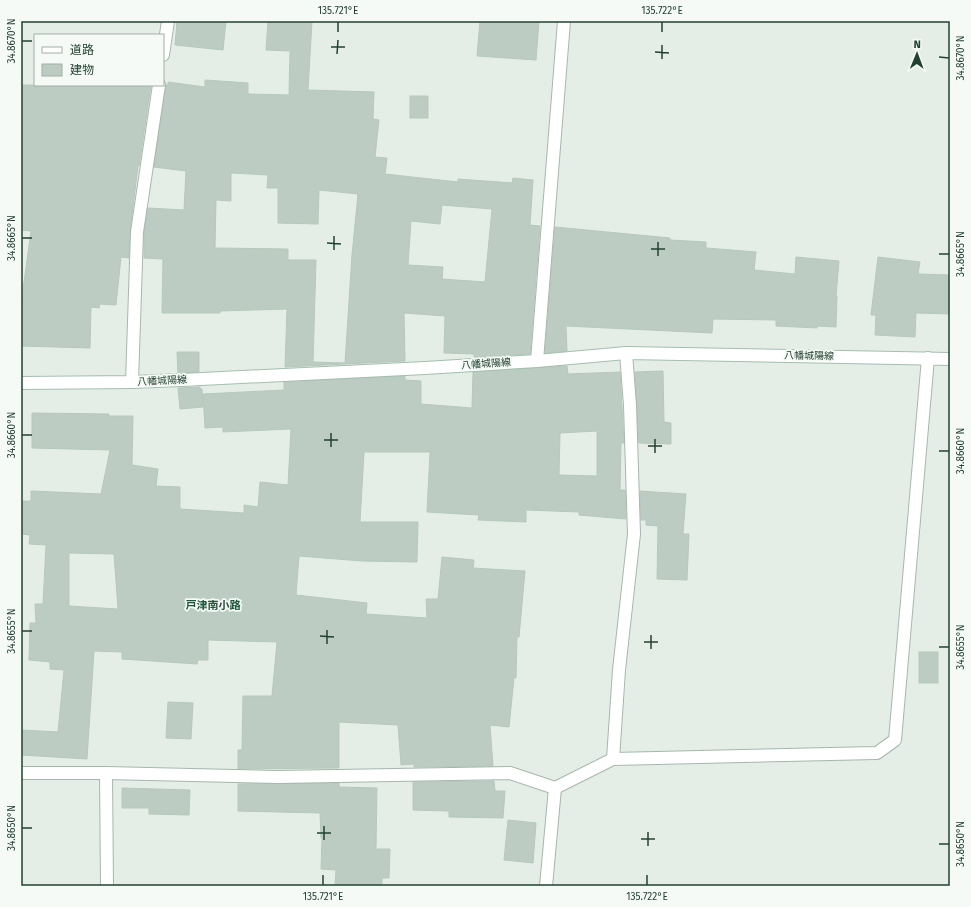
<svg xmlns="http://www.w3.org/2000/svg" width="971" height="907" viewBox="0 0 971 907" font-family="'Fira Sans','Noto Sans JP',sans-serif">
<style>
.building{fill:#bcccc2;stroke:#b6c8bc;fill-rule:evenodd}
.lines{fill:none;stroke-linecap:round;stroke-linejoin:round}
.minor-casing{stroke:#a6b7ad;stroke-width:14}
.secondary-casing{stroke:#a4beaf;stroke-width:14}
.minor{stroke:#fff;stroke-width:12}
.secondary{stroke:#fff;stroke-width:12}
.ticks{fill:none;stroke:#224132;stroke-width:1.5}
.labels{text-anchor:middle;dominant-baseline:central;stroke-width:3.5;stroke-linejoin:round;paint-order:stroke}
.street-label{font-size:10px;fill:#224132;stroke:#f5faf6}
.neighbourhood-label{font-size:11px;font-weight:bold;fill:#1c553a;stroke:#f5faf6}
.neatline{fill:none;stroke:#224132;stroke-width:1.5}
.ticks-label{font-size:10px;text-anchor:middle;fill:#224132}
</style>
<rect width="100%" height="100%" fill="#e4eee7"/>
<g class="building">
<polygon points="177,21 226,21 223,50 175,45"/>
<path d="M 268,21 L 312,21 L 308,90 L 374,92 L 373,119 L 379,120 L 375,157 L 387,158 L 385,174 L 458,182 L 458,179 L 512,183 L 513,178 L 533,180 L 530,225 L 540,226 L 530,354 L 474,357 L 474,354 L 444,353 L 445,316 L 404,313 L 405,361 L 285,367 L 287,309 L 220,311 L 220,313 L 162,313 L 163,259 L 144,258 L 144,233 L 148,208 L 184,210 L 186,171 L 154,167 L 166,85 L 168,85 L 168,82 L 205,87 L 205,80 L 248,83 L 248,94 L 289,95 L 290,51 L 266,50 ZM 231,173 L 268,175 L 267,188 L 278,188 L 278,223 L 318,224 L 319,190 L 358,194 L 352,255 L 345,363 L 313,362 L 316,260 L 288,260 L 288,249 L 215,248 L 216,200 L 231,201 ZM 442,205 L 492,209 L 485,282 L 442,279 L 443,267 L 408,265 L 411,221 L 440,224 Z"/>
<polygon points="480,21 539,21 536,60 477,56"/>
<polygon points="21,85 151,85 139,166 138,166 130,231 129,258 121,257 116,305 100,304 99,308 91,307 90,348 21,346 21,304 31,231 21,230"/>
<rect x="410" y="96" width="18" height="22"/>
<polygon points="555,227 670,238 670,240 706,242 706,248 756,252 754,270 795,274 796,257 839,261 836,296 837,296 836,327 817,326 817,328 776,326 776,320 713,319 712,333 566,326 567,351 545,353"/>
<polygon points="878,257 920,262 918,274 950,275 950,314 916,313 915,337 875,335 876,315 871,315"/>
<polygon points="177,352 199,352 199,372 178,373"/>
<path d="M 567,366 L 568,374 L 620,372 L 624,443 L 621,443 L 620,490 L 625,490 L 626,519 L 579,515 L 579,512 L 526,510 L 526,522 L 478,520 L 479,515 L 427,512 L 430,452 L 364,452 L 360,522 L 418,522 L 417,562 L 362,561 L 299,556 L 296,595 L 367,603 L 366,614 L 427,618 L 426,599 L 438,599 L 442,557 L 474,560 L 473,568 L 525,571 L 519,637 L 517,637 L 516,678 L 514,678 L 509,727 L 490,725 L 493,766 L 414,767 L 414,764 L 401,765 L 398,725 L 339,722 L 339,768 L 238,769 L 238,750 L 242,750 L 243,696 L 272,696 L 277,642 L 208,640 L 208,660 L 198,660 L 197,664 L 122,659 L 122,652 L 94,651 L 87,759 L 21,755 L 21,730 L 58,732 L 64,670 L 50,669 L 50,662 L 29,660 L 30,623 L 36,623 L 35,604 L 43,604 L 46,545 L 29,544 L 30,535 L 21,534 L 21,501 L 31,501 L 31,491 L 101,494 L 110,450 L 32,448 L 32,413 L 109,414 L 109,416 L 133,416 L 132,465 L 158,469 L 156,486 L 180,487 L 180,509 L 244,513 L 244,505 L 258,507 L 260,482 L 288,485 L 291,429 L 223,432 L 223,427 L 205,428 L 203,394 L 284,390 L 284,382 L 405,376 L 405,380 L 421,381 L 421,404 L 472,408 L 473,372 ZM 597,431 L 597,476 L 559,475 L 560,433 ZM 69,553 L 114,554 L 118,609 L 69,606 Z"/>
<polygon points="663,371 664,422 671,423 671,444 639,443 635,372"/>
<polygon points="200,387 200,389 202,389 203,407 180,409 178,388"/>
<polygon points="640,491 686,494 683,534 689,534 687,580 657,579 658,526 646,525 646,520 641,520"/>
<rect x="919" y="652" width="19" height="31"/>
<polygon points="168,702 193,703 191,739 166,738"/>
<polygon points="494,781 495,791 505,791 503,818 449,817 449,811 413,810 413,782"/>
<polygon points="339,783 339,787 377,788 376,849 390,849 389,878 382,878 382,886 335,886 336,870 321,869 322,838 321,838 320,813 238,811 238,784"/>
<polygon points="122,788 190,790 189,815 149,814 149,808 122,808"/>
<polygon points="508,820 536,823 533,863 504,860"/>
</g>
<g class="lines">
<g class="minor-casing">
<g id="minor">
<polyline points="163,55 168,21"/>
<polyline points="537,361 564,21"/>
<polyline points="132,382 137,232 159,85"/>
<polyline points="613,759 619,670 634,534 630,405 626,353"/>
<polyline points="21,773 106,773 278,777 510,773 555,788 613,759 877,753 895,740 928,358"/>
<polyline points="106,773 107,886"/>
<polyline points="546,886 555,788"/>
</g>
</g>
<g class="secondary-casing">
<polyline id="secondary" points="21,383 132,382 182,380 425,368 537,361 626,353 950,359"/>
</g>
<use href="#minor" class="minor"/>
<use href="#secondary" class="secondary"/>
</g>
<path class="ticks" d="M 338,32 L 338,22M 662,32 L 662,22M 22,41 L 32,41M 331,47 L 345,47M 655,52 L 669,53M 337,54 L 338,40M 939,57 L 949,58M 662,59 L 662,45M 22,238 L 32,238M 327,243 L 341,244M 651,249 L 665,249M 334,250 L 334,236M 939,254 L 949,254M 658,256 L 658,242M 22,435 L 32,435M 324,440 L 338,440M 648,446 L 662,446M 331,447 L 331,433M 939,451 L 949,451M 655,453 L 655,439M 22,631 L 32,631M 320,636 L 334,637M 644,642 L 658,642M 327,644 L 327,630M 939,647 L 949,647M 651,649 L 651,635M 22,828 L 32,828M 317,833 L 331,833M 641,839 L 655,839M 324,840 L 324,826M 939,844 L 949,844M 648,846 L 648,832M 323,885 L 323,875M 647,885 L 647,875"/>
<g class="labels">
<g class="street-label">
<text transform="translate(809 356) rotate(1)">八幡城陽線</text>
<text transform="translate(486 364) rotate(-4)">八幡城陽線</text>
<text transform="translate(162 381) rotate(-3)">八幡城陽線</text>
</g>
<g class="neighbourhood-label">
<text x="213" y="605">戸津南小路</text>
</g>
</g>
<rect width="971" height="907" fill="none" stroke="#f5faf6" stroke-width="44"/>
<rect x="34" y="34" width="130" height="52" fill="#f5faf6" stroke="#a1b0a8"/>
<rect x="42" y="47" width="20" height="6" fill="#ffffff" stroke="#a1b0a8"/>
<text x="70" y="54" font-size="12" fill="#224132">道路</text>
<rect x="42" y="64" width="20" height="12" fill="#bcccc2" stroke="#a1b0a8"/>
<text x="70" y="74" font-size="12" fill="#224132">建物</text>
<g transform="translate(917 54) rotate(1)" stroke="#f5faf6" stroke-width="3" paint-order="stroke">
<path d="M0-3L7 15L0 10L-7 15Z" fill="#224132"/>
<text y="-6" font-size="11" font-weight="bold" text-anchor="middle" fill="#224132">N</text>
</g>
<rect x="22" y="22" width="927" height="863" class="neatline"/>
<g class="ticks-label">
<text x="338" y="14">135.721°E</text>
<text x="662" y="14">135.722°E</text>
<text transform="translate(11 41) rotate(-90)" y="4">34.8670°N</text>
<text transform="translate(960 58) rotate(-90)" y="4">34.8670°N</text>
<text transform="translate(11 238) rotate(-90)" y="4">34.8665°N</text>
<text transform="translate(960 254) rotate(-90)" y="4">34.8665°N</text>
<text transform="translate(11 435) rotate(-90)" y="4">34.8660°N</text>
<text transform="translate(960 451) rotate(-90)" y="4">34.8660°N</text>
<text transform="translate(11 631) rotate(-90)" y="4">34.8655°N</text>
<text transform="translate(960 647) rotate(-90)" y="4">34.8655°N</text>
<text transform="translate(11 828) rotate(-90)" y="4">34.8650°N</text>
<text transform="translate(960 844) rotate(-90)" y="4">34.8650°N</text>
<text x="323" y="900">135.721°E</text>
<text x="647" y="900">135.722°E</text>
</g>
</svg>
